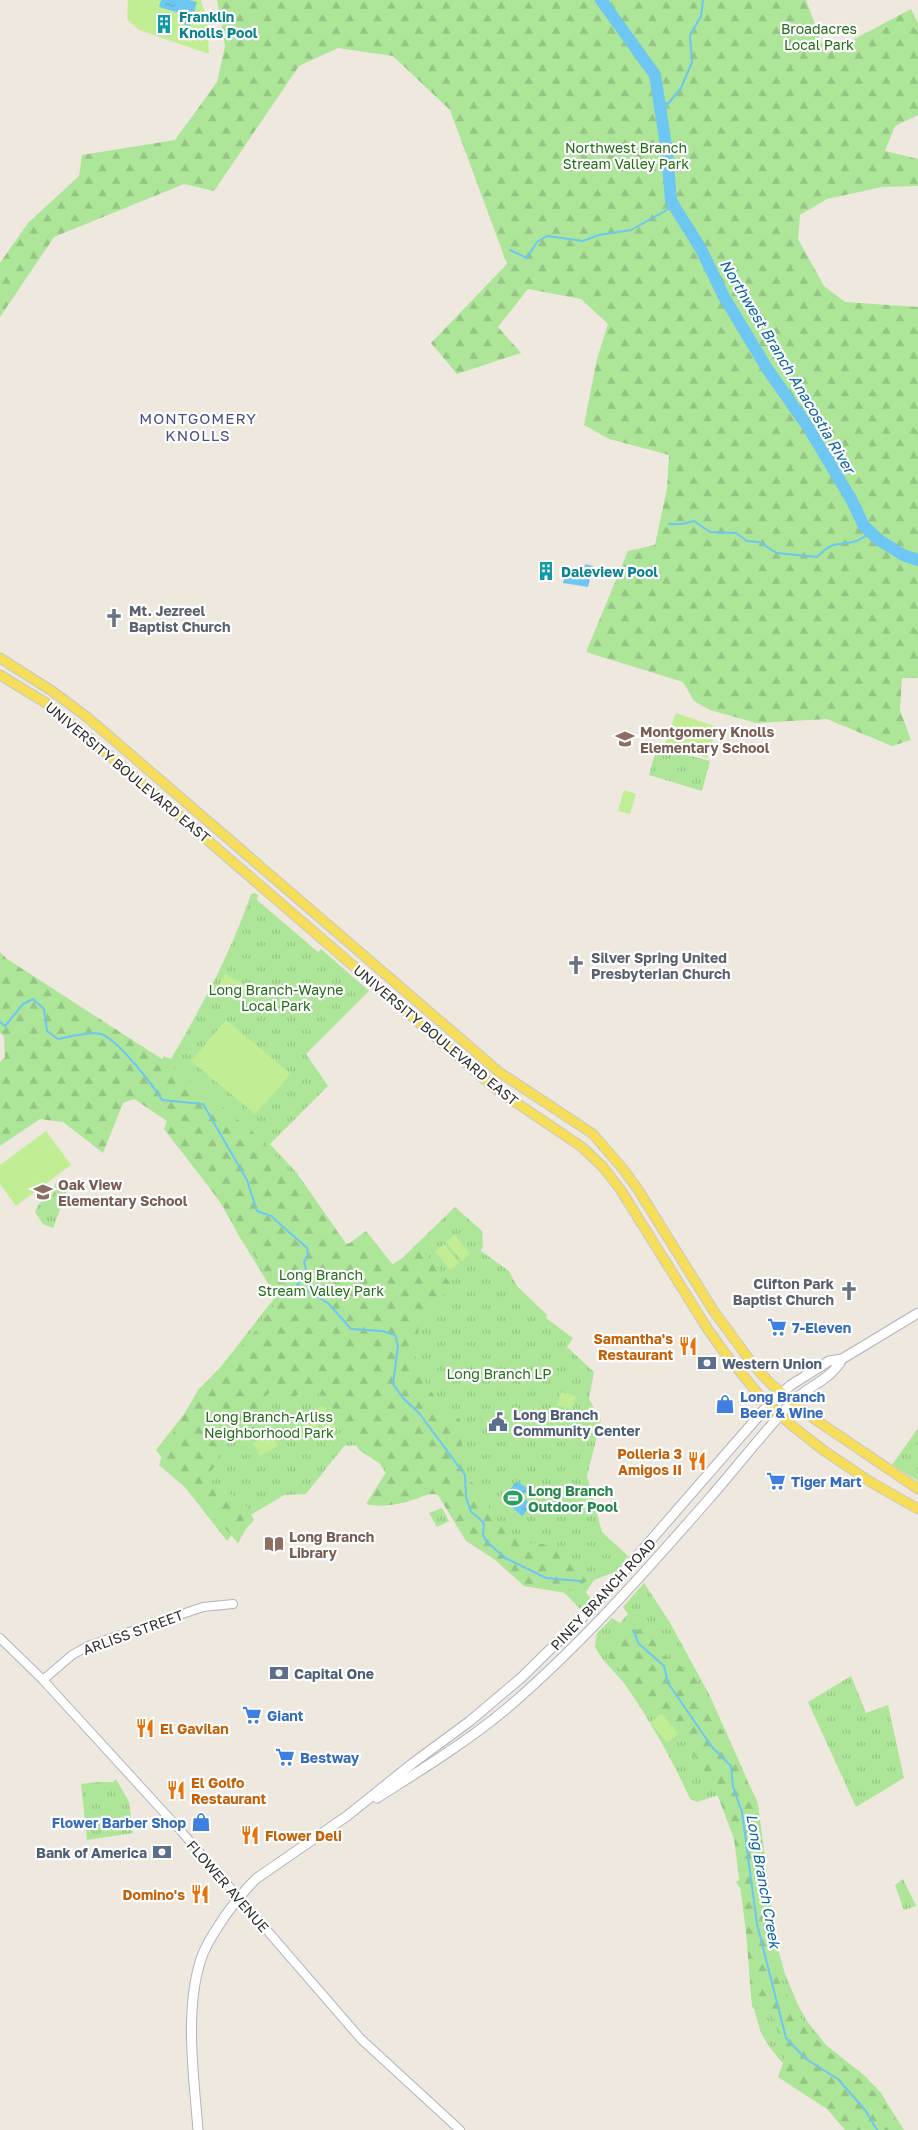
<svg xmlns="http://www.w3.org/2000/svg" width="918" height="2130" viewBox="0 0 918 2130" font-family="'Golos Text',sans-serif">
<style>
.grass{fill:url(#grass-tufts)}
.forest{fill:url(#forest-firs)}
.pitch{fill:#c1ee94}
.water{fill:url(#water-ripples)}
.lines{fill:none;stroke-linecap:round;stroke-linejoin:round}
.stream{stroke:#6ec6f3;stroke-width:2}
.river{stroke:#6ec6f3;stroke-width:12}
.tertiary-casing{stroke:#b2b3c0;stroke-width:10}
.secondary-casing{stroke:#b2b3c0;stroke-width:11}
.primary-casing{stroke:#c8c8c8;stroke-width:11}
.tertiary{stroke:#fff;stroke-width:8}
.secondary{stroke:#fff;stroke-width:9}
.primary{stroke:#f6de5b;stroke-width:9}
.labels{text-anchor:middle;dominant-baseline:central;stroke-width:4.5;stroke-linejoin:round;paint-order:stroke}
.culture-label{font-size:14px;font-weight:bold;fill:#0d838f;stroke:#fff;text-anchor:start}
.park-label{font-size:14px;fill:#236d18;stroke:#fff}
.worship-label{font-size:14px;font-weight:bold;fill:#5b616d;stroke:#fff;text-anchor:start}
.education-label{font-size:14px;font-weight:bold;fill:#785e54;stroke:#fff;text-anchor:start}
.street-label{font-size:14px;fill:#2c2c2c;stroke:#fff}
.shop-label{font-size:14px;font-weight:bold;fill:#366cbe;stroke:#fff;text-anchor:start}
.food-label{font-size:14px;font-weight:bold;fill:#c56008;stroke:#fff;text-anchor:end}
.service-label{font-size:14px;font-weight:bold;fill:#4e5e75;stroke:#fff;text-anchor:start}
.leisure-label{font-size:14px;font-weight:bold;fill:#27864d;stroke:#fff;text-anchor:start}
.water-label{font-size:15px;font-style:italic;fill:#0862a4;stroke:#fff}
.neighbourhood-label{font-size:15px;letter-spacing:1px;fill:#4a507f;stroke:#fff}
</style>
<defs>
<pattern id="grass-tufts" width="24" height="20" patternUnits="userSpaceOnUse" patternTransform="scale(1.25)"><rect width="24" height="20" fill="#ade699"/><path d="M3 7l-1-3M5 7V3M7 7l1-3M15 17l-1-3M17 17v-4M19 17l1-3" fill="none" stroke="#95c584"/></pattern>
<pattern id="forest-firs" width="22" height="20" patternUnits="userSpaceOnUse" patternTransform="scale(1.25)"><rect width="22" height="20" fill="#ade699"/><path d="M5 1l3.5 6h-7zM16 11l3.5 6h-7z" fill="#95c584"/></pattern>
<pattern id="water-ripples" width="26" height="14" patternUnits="userSpaceOnUse" patternTransform="scale(1.25)"><rect width="26" height="14" fill="#6ec6f3"/><path d="M2 4q2-2 4 0t4 0M15 11q2-2 4 0t4 0" fill="none" stroke="#5faad0"/></pattern>
</defs>
<rect width="100%" height="100%" fill="#eee8de"/>
<g class="grass">
<polygon points="657,747 710,761 702,791 649,775"/>
<path d="M 255,893 L 258,895 L 257,900 L 318,952 L 321,949 L 369,991 L 306,1054 L 328,1086 L 270,1144 L 296,1172 L 347,1245 L 366,1231 L 394,1266 L 455,1207 L 482,1231 L 483,1246 L 481,1251 L 509,1271 L 517,1286 L 547,1315 L 546,1318 L 573,1338 L 567,1347 L 594,1372 L 589,1399 L 601,1420 L 587,1476 L 602,1532 L 628,1556 L 617,1571 L 594,1580 L 586,1592 L 592,1601 L 581,1610 L 562,1590 L 445,1506 L 433,1487 L 404,1503 L 377,1459 L 359,1445 L 344,1446 L 306,1494 L 284,1495 L 244,1519 L 227,1541 L 156,1450 L 276,1296 L 239,1236 L 197,1160 L 157,1108 L 140,1098 L 164,1056 L 171,1059 C 202,1006 231,953 251,894 Z"/>
<polygon points="56,1182 69,1186 53,1228 43,1224 35,1212 38,1205 43,1200 50,1200"/>
<polygon points="918,1428 918,1481 892,1465"/>
<polygon points="442,1508 449,1521 437,1527 429,1513"/>
<path d="M 644,1583 L 669,1621 L 710,1696 L 758,1804 L 776,1942 L 785,1974 L 798,2005 L 807,2021 L 826,2045 L 865,2076 L 881,2093 L 904,2130 L 853,2130 L 779,2059 L 769,2046 L 761,2033 L 752,2002 L 743,1892 L 736,1882 L 745,1876 L 731,1791 L 697,1802 L 690,1799 C 672,1759 651,1722 626,1686 C 617,1673 602,1662 595,1647 L 597,1633 L 612,1618 L 620,1623 L 628,1614 L 623,1607 Z"/>
<polygon points="851,1676 866,1713 888,1705 904,1778 856,1807 808,1702"/>
<polygon points="116,1779 129,1802 133,1833 87,1840 81,1784 98,1782 113,1782"/>
<polygon points="903,1879 916,1906 904,1910 895,1885"/>
</g>
<g class="forest">
<polygon points="217,0 806,0 826,54 911,9 918,23 918,115 895,126 885,151 918,159 918,186 882,187 827,199 800,215 798,239 824,286 845,302 918,307 918,678 902,678 900,710 911,740 892,746 827,719 756,723 710,710 694,701 683,682 586,652 628,551 655,545 667,488 669,455 609,439 584,425 597,359 608,324 581,299 528,289 498,327 521,353 457,374 431,343 507,264 450,110 393,56 338,48 299,66 214,191 184,184 54,237 0,317 0,263 28,223 79,176 82,155 175,140 217,82 225,46"/>
<path d="M 0,952 L 7,959 L 168,1063 L 253,1132 L 286,1167 L 346,1244 L 366,1239 L 388,1267 L 414,1251 L 426,1254 L 455,1289 L 447,1292 L 420,1319 L 416,1345 L 416,1368 L 442,1408 L 460,1419 L 463,1456 L 469,1480 L 480,1489 L 494,1519 L 509,1533 L 526,1543 L 543,1544 L 565,1553 L 594,1577 L 566,1593 L 524,1586 L 494,1559 L 466,1541 L 438,1495 C 430,1492 424,1496 416,1499 C 400,1504 383,1508 366,1504 L 388,1469 L 359,1450 L 326,1396 L 306,1390 L 290,1399 L 272,1389 L 261,1402 L 268,1432 L 261,1436 L 232,1420 L 220,1445 L 216,1465 L 204,1479 L 244,1502 L 254,1520 L 246,1529 L 238,1543 L 202,1502 L 159,1465 L 165,1447 L 198,1390 L 256,1331 L 275,1304 C 259,1244 202,1179 164,1129 L 167,1121 L 134,1099 L 123,1103 L 103,1153 L 63,1122 L 40,1119 L 0,1146 L 0,1062 L 5,1057 L 4,1036 L 0,1033 Z"/>
<polygon points="646,1625 665,1656 697,1677 702,1698 715,1717 757,1801 765,1867 768,1941 776,1972 794,2008 816,2039 882,2099 900,2130 845,2130 827,2109 778,2077 785,2058 772,2011 752,2007 746,1932 734,1839 719,1799 709,1778 666,1712 628,1681 605,1651"/>
</g>
<g class="pitch">
<polygon points="128,0 201,0 208,25 209,54 139,30 127,19"/>
<polygon points="676,713 717,727 707,758 665,744"/>
<polygon points="624,790 636,794 630,814 618,811"/>
<polygon points="225,974 246,986 238,1001 217,989"/>
<polygon points="226,1020 291,1074 255,1114 191,1061"/>
<polygon points="46,1131 71,1165 16,1206 0,1184 0,1165"/>
<polygon points="455,1235 470,1254 462,1261 446,1242"/>
<polygon points="444,1244 459,1263 450,1270 435,1251"/>
<polygon points="561,1392 576,1396 572,1409 557,1405"/>
<polygon points="323,1406 336,1427 326,1433 313,1412"/>
<polygon points="310,1414 323,1434 314,1440 300,1420"/>
<polygon points="271,1433 278,1446 260,1456 253,1443"/>
<polygon points="662,1713 678,1734 667,1743 650,1722"/>
</g>
<g class="water">
<polygon points="161,0 189,0 197,2 190,26 180,23 183,14 159,7"/>
<polygon points="585,564 593,566 588,587 563,583 566,569 583,573"/>
<polygon points="517,1481 528,1489 522,1497 532,1505 522,1516 502,1499"/>
</g>
<g class="lines">
<g class="stream">
<polyline points="661,112 681,88 692,62 690,36 701,16 703,0"/>
<polyline points="510,250 527,258 537,242 547,236 583,241 599,235 631,230 674,206"/>
<path d="M 669,524 L 682,524 L 694,521 L 710,532 L 736,533 L 747,541 L 759,542 L 777,553 L 817,557 C 833,541 833,546 853,542 C 859,541 865,536 871,533"/>
<path d="M 0,1022 L 5,1026 L 23,1004 L 33,999 L 44,1009 L 47,1031 L 58,1039 C 68,1037 92,1031 101,1034 C 118,1040 152,1084 162,1100 L 203,1104 L 247,1180 L 257,1211 L 271,1216 L 307,1248 L 308,1256 L 304,1262 L 307,1273 L 297,1285 L 328,1303 L 351,1329 L 382,1331 L 395,1335 L 398,1346 L 393,1384 L 403,1398 L 419,1413 L 465,1475 L 466,1497 L 471,1512 L 479,1518 L 484,1524 L 483,1535 L 487,1542 L 505,1558 L 546,1578 L 581,1581"/>
<polyline points="634,1630 638,1643 664,1666 668,1683 712,1747 731,1766 733,1787 742,1812 757,1924 786,2038 806,2059 838,2079 865,2110 877,2130"/>
</g>
<polyline class="river" points="601,0 655,75 667,152 671,201 701,249 723,295 768,370 808,427 851,499 864,526 879,540 903,555 918,560"/>
<g class="tertiary-casing">
<g id="tertiary">
<polyline points="0,1638 43,1680 181,1831 361,2039 460,2130"/>
<polyline points="43,1680 72,1655 88,1646 203,1607 233,1604"/>
</g>
</g>
<g class="secondary-casing">
<g id="secondary">
<path d="M 377,1798 C 421,1770 465,1743 505,1710 C 578,1648 645,1572 708,1500 C 736,1468 762,1434 792,1402 C 808,1386 831,1380 842,1359"/>
<path d="M 198,2130 C 194,2077 184,2011 201,1959 C 206,1943 216,1930 225,1916 C 235,1902 244,1890 257,1878 L 347,1816 L 413,1763 L 470,1721 L 522,1677 L 592,1608 L 769,1404 L 791,1385 L 829,1361 L 842,1359 L 918,1313"/>
</g>
</g>
<g class="primary-casing">
<g id="primary">
<polyline points="0,658 52,691 87,717 499,1072 593,1134 623,1169 637,1188 713,1310 754,1366 771,1384 813,1418 918,1489"/>
<polyline points="0,675 46,703 95,743 496,1089 582,1147 603,1167 620,1189 707,1328 724,1352 759,1395 790,1424 823,1450 869,1481 918,1509"/>
</g>
</g>
<use href="#tertiary" class="tertiary"/>
<use href="#secondary" class="secondary"/>
<use href="#primary" class="primary"/>
</g>
<defs>
<g id="building-bare" transform="scale(1.5)"><path d="M-4-6H4V6H1V3H-1V6H-4ZM-2.5-4.3h1.7v1.8h-1.7ZM.8-4.3h1.7v1.8H.8ZM-2.5-1h1.7V.8h-1.7ZM.8-1h1.7V.8H.8Z" fill="#0f9aa8" stroke="#fff" stroke-width="2.5" paint-order="stroke"/></g>
<g id="church-bare" transform="scale(1.5)"><path d="M-1.2-6h2.4v3.5h3.3v2.4h-3.3V6h-2.4V-.1h-3.3v-2.4h3.3Z" fill="#6b7280" stroke="#fff" stroke-width="2.5" paint-order="stroke"/></g>
<g id="school-bare" transform="scale(1.5)"><path d="M0-5L7-2L0 1L-7-2ZM-4 1L0 2.5L4 1V4Q0 6-4 4Z" fill="#8d6e63" stroke="#fff" stroke-width="2.5" paint-order="stroke"/></g>
<g id="supermarket-bare" transform="scale(1.5)"><path d="M-6-5.5h2.5l.6 2H6L4.5 2H-2.5L-4.4-4H-6ZM-1.5 3.2a1.3 1.3 0 1 0 .1 0ZM3 3.2a1.3 1.3 0 1 0 .1 0Z" fill="#3f7fe0" stroke="#fff" stroke-width="2.5" paint-order="stroke"/></g>
<g id="restaurant-bare" transform="scale(1.5)"><path d="M-5-6h1v4h1v-4h1v4h1v-4h1v5L-1.5 .5V6h-2V.5L-5-1ZM5-6V6H3V1.5H1.5Q1.5-4 5-6Z" fill="#e8710a" stroke="#fff" stroke-width="2.5" paint-order="stroke"/></g>
<g id="bank-bare" transform="scale(1.5)"><path d="M-6-4H6V4H-6ZM0-2.3a2.3 2.3 0 1 0 0 4.6a2.3 2.3 0 1 0 0-4.6Z" fill="#5c6f8a" stroke="#fff" stroke-width="2.5" paint-order="stroke"/></g>
<g id="shop-bare" transform="scale(1.5)"><path d="M-5-2.5h2.3a2.7 3.5 0 0 1 5.4 0H5L5.5 6h-11ZM-1.5-2.5h3a1.5 2.3 0 0 0-3 0Z" fill="#3f7fe0" stroke="#fff" stroke-width="2.5" paint-order="stroke"/></g>
<g id="civic-bare" transform="scale(1.5)"><path d="M-.6-6.5H3V-4.5H.6V-3L4-1V1h2V6H-6V1h2V-1L-.6-3ZM-1.2 2.5V6h2.4V2.5Z" fill="#5c6f8a" stroke="#fff" stroke-width="2.5" paint-order="stroke"/></g>
<g id="stadium-bare" transform="scale(1.5)"><path d="M0-5a6.5 5 0 1 0 0 10a6.5 5 0 1 0 0-10ZM-3.5-1.8h7v3.6h-7Z" fill="#2e9e5b" stroke="#fff" stroke-width="2.5" paint-order="stroke"/></g>
<g id="library-bare" transform="scale(1.5)"><path d="M-6-4Q-3-5.5-.7-3.5V5Q-3 3-6 4ZM6-4Q3-5.5 .7-3.5V5Q3 3 6 4Z" fill="#8d6e63" stroke="#fff" stroke-width="2.5" paint-order="stroke"/></g>
</defs>
<g fill-rule="evenodd">
<use href="#building-bare" x="164" y="24"/>
<use href="#building-bare" x="546" y="571"/>
<use href="#church-bare" x="114" y="618"/>
<use href="#school-bare" x="625" y="739"/>
<use href="#church-bare" x="576" y="965"/>
<use href="#school-bare" x="43" y="1192"/>
<use href="#church-bare" x="849" y="1291"/>
<use href="#supermarket-bare" x="777" y="1327"/>
<use href="#restaurant-bare" x="688" y="1346"/>
<use href="#bank-bare" x="707" y="1363"/>
<use href="#shop-bare" x="725" y="1404"/>
<use href="#civic-bare" x="498" y="1422"/>
<use href="#restaurant-bare" x="697" y="1461"/>
<use href="#supermarket-bare" x="776" y="1481"/>
<use href="#stadium-bare" x="513" y="1498"/>
<use href="#library-bare" x="274" y="1544"/>
<use href="#bank-bare" x="279" y="1673"/>
<use href="#supermarket-bare" x="252" y="1715"/>
<use href="#restaurant-bare" x="145" y="1728"/>
<use href="#supermarket-bare" x="285" y="1757"/>
<use href="#restaurant-bare" x="176" y="1790"/>
<use href="#shop-bare" x="201" y="1822"/>
<use href="#restaurant-bare" x="250" y="1835"/>
<use href="#bank-bare" x="162" y="1852"/>
<use href="#restaurant-bare" x="200" y="1894"/>
</g>
<g class="labels">
<g class="culture-label">
<text x="179" y="16">Franklin<tspan x="179" dy="16">Knolls Pool</tspan></text>
<text x="561" y="571">Daleview Pool</text>
</g>
<g class="park-label">
<text x="819" y="28">Broadacres<tspan x="819" dy="16">Local Park</tspan></text>
<text x="626" y="147">Northwest Branch<tspan x="626" dy="16">Stream Valley Park</tspan></text>
<text x="276" y="989">Long Branch-Wayne<tspan x="276" dy="16">Local Park</tspan></text>
<text x="321" y="1274">Long Branch<tspan x="321" dy="16">Stream Valley Park</tspan></text>
<text x="499" y="1373">Long Branch LP</text>
<text x="269" y="1416">Long Branch-Arliss<tspan x="269" dy="16">Neighborhood Park</tspan></text>
</g>
<g class="worship-label">
<text x="129" y="610">Mt. Jezreel<tspan x="129" dy="16">Baptist Church</tspan></text>
<text x="591" y="957">Silver Spring United<tspan x="591" dy="16">Presbyterian Church</tspan></text>
<text x="834" y="1283" text-anchor="end">Clifton Park<tspan x="834" dy="16">Baptist Church</tspan></text>
</g>
<g class="education-label">
<text x="640" y="731">Montgomery Knolls<tspan x="640" dy="16">Elementary School</tspan></text>
<text x="58" y="1184">Oak View<tspan x="58" dy="16">Elementary School</tspan></text>
<text x="289" y="1536">Long Branch<tspan x="289" dy="16">Library</tspan></text>
</g>
<g class="street-label">
<text transform="translate(128 772) rotate(40)">UNIVERSITY BOULEVARD EAST</text>
<text transform="translate(436 1035) rotate(40)">UNIVERSITY BOULEVARD EAST</text>
<text transform="translate(603 1594) rotate(-47)">PINEY BRANCH ROAD</text>
<text transform="translate(133 1632) rotate(-20)">ARLISS STREET</text>
<text transform="translate(228 1886) rotate(49)">FLOWER AVENUE</text>
</g>
<g class="shop-label">
<text x="792" y="1327">7-Eleven</text>
<text x="740" y="1396">Long Branch<tspan x="740" dy="16">Beer &amp; Wine</tspan></text>
<text x="791" y="1481">Tiger Mart</text>
<text x="267" y="1715">Giant</text>
<text x="300" y="1757">Bestway</text>
<text x="186" y="1822" text-anchor="end">Flower Barber Shop</text>
</g>
<g class="food-label">
<text x="673" y="1338">Samantha's<tspan x="673" dy="16">Restaurant</tspan></text>
<text x="682" y="1453">Polleria 3<tspan x="682" dy="16">Amigos II</tspan></text>
<text x="160" y="1728" text-anchor="start">El Gavilan</text>
<text x="191" y="1782" text-anchor="start">El Golfo<tspan x="191" dy="16">Restaurant</tspan></text>
<text x="265" y="1835" text-anchor="start">Flower Deli</text>
<text x="185" y="1894">Domino's</text>
</g>
<g class="service-label">
<text x="722" y="1363">Western Union</text>
<text x="513" y="1414">Long Branch<tspan x="513" dy="16">Community Center</tspan></text>
<text x="294" y="1673">Capital One</text>
<text x="147" y="1852" text-anchor="end">Bank of America</text>
</g>
<g class="leisure-label">
<text x="528" y="1490">Long Branch<tspan x="528" dy="16">Outdoor Pool</tspan></text>
</g>
<g class="water-label">
<text transform="translate(788 366) rotate(59)">Northwest Branch Anacostia River</text>
<text transform="translate(764 1881) rotate(80)">Long Branch Creek</text>
</g>
<g class="neighbourhood-label">
<text x="198" y="418">MONTGOMERY<tspan x="198" dy="17">KNOLLS</tspan></text>
</g>
</g>
</svg>
